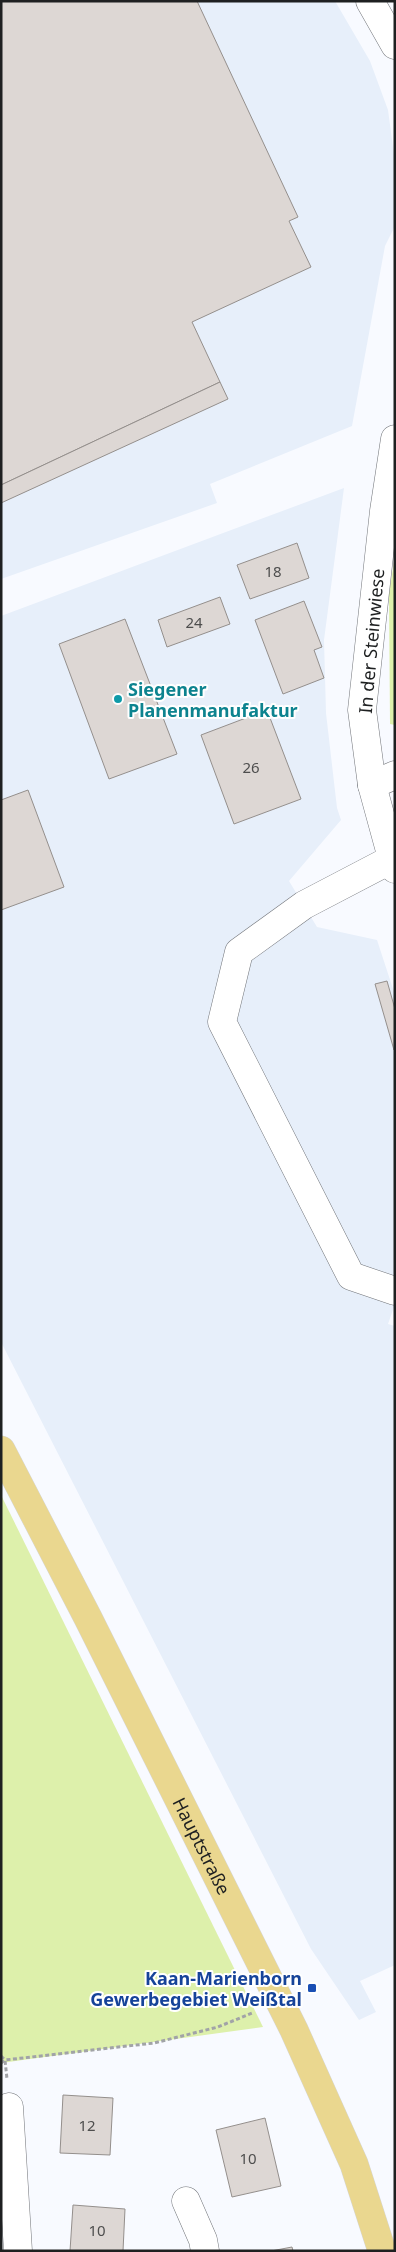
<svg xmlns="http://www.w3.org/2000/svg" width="396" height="2252" viewBox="0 0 396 2252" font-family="'Noto Sans',sans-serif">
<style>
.built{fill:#e7effa}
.green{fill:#ddf0ab}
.building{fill:#ddd7d4;stroke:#948f8c}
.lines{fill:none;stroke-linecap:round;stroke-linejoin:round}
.minor-casing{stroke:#72757a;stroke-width:29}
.major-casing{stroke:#d6d7d7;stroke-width:29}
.path{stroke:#a1a3a7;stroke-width:3;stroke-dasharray:4 2.5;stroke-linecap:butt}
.minor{stroke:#fff;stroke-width:28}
.major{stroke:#ead78f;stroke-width:28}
.culture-dot{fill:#0f9aa8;stroke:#fff;stroke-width:2}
.transit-dot{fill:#1a4fb4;stroke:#fff;stroke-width:2}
.labels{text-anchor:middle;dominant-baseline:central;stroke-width:4;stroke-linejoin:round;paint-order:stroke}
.number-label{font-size:15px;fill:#4e4e4e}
.street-label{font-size:18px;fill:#1e2021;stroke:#fff}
.culture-label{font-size:18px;font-weight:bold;fill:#0d838f;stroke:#fff;text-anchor:start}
.transit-label{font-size:18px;font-weight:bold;fill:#164399;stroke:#fff;text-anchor:end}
</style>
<rect width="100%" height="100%" fill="#f8faff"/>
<g class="built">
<polygon points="1,1 335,1 370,61 388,110 395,162 395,226 385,246 352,426 210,484 217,503 1,579"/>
<polygon points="344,488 324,640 326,713 337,808 341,820 289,881 317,927 377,940 395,995 395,1304 388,1324 395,1326 395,1965 360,1981 376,2012 359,2020 311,1949 1,1342 1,616"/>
</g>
<g class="green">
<polygon points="395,556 395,725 390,724 389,593"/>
<polygon points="1,1495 263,2027 1,2063"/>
</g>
<g class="building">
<polygon points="1,1 197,1 298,217 289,221 311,267 192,322 220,382 1,485"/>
<polygon points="220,382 228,399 1,503 1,485"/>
<polygon points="297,543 309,578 250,599 237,565"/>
<polygon points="220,597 230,624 167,647 158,620"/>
<polygon points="304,601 322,647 314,650 324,678 283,694 255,620"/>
<polygon points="125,619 177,754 109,779 59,644"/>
<polygon points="267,710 301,799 234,824 201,735"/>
<polygon points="28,790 64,887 1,910 1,800"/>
<polygon points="387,981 395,1009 394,1050 375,984"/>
<polygon points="63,2095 113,2098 110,2155 60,2153"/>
<polygon points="265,2118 281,2186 232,2197 216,2130"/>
<polygon points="73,2205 125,2209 123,2251 70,2251"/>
<polygon points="292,2247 293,2251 271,2251"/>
</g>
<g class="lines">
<g class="minor-casing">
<g id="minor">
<polyline points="370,1 395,45"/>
<polyline points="395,439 384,511 362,710 372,785 395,869"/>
<polyline points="372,785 395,775"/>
<polyline points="392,859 304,905 239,952 222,1022 351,1276 395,1291"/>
<polyline points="9,2107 18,2251"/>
<polyline points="186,2201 203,2240 205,2251"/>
</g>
</g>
<g class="major-casing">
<g id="major">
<path id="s1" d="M 1,1450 L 88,1618 L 294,2030 L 354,2164 L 382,2251"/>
</g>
</g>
<g class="path">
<polyline points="1,2056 5,2060 7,2079"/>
<polyline points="1,2063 5,2060 154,2043 218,2027 252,2013"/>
</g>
<use href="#minor" class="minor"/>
<use href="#major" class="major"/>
</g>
<circle class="culture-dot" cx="118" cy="699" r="5"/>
<rect class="transit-dot" x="307" y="1983" width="10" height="10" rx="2.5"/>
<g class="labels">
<g class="number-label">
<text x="273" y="571">18</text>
<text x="194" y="622">24</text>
<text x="251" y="767">26</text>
<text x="87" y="2125">12</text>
<text x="248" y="2158">10</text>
<text x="97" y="2230">10</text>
</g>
<g class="street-label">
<text transform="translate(371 641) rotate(-85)">In der Steinwiese</text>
<text stroke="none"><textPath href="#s1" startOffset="444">Hauptstraße</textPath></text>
</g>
<g class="culture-label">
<text x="128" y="689">Siegener<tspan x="128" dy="21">Planenmanufaktur</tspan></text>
</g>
<g class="transit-label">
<text x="302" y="1978">Kaan-Marienborn<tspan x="302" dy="21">Gewerbegebiet Weißtal</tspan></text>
</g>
</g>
<rect width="396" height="2252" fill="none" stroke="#1e2021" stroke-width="5"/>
</svg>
